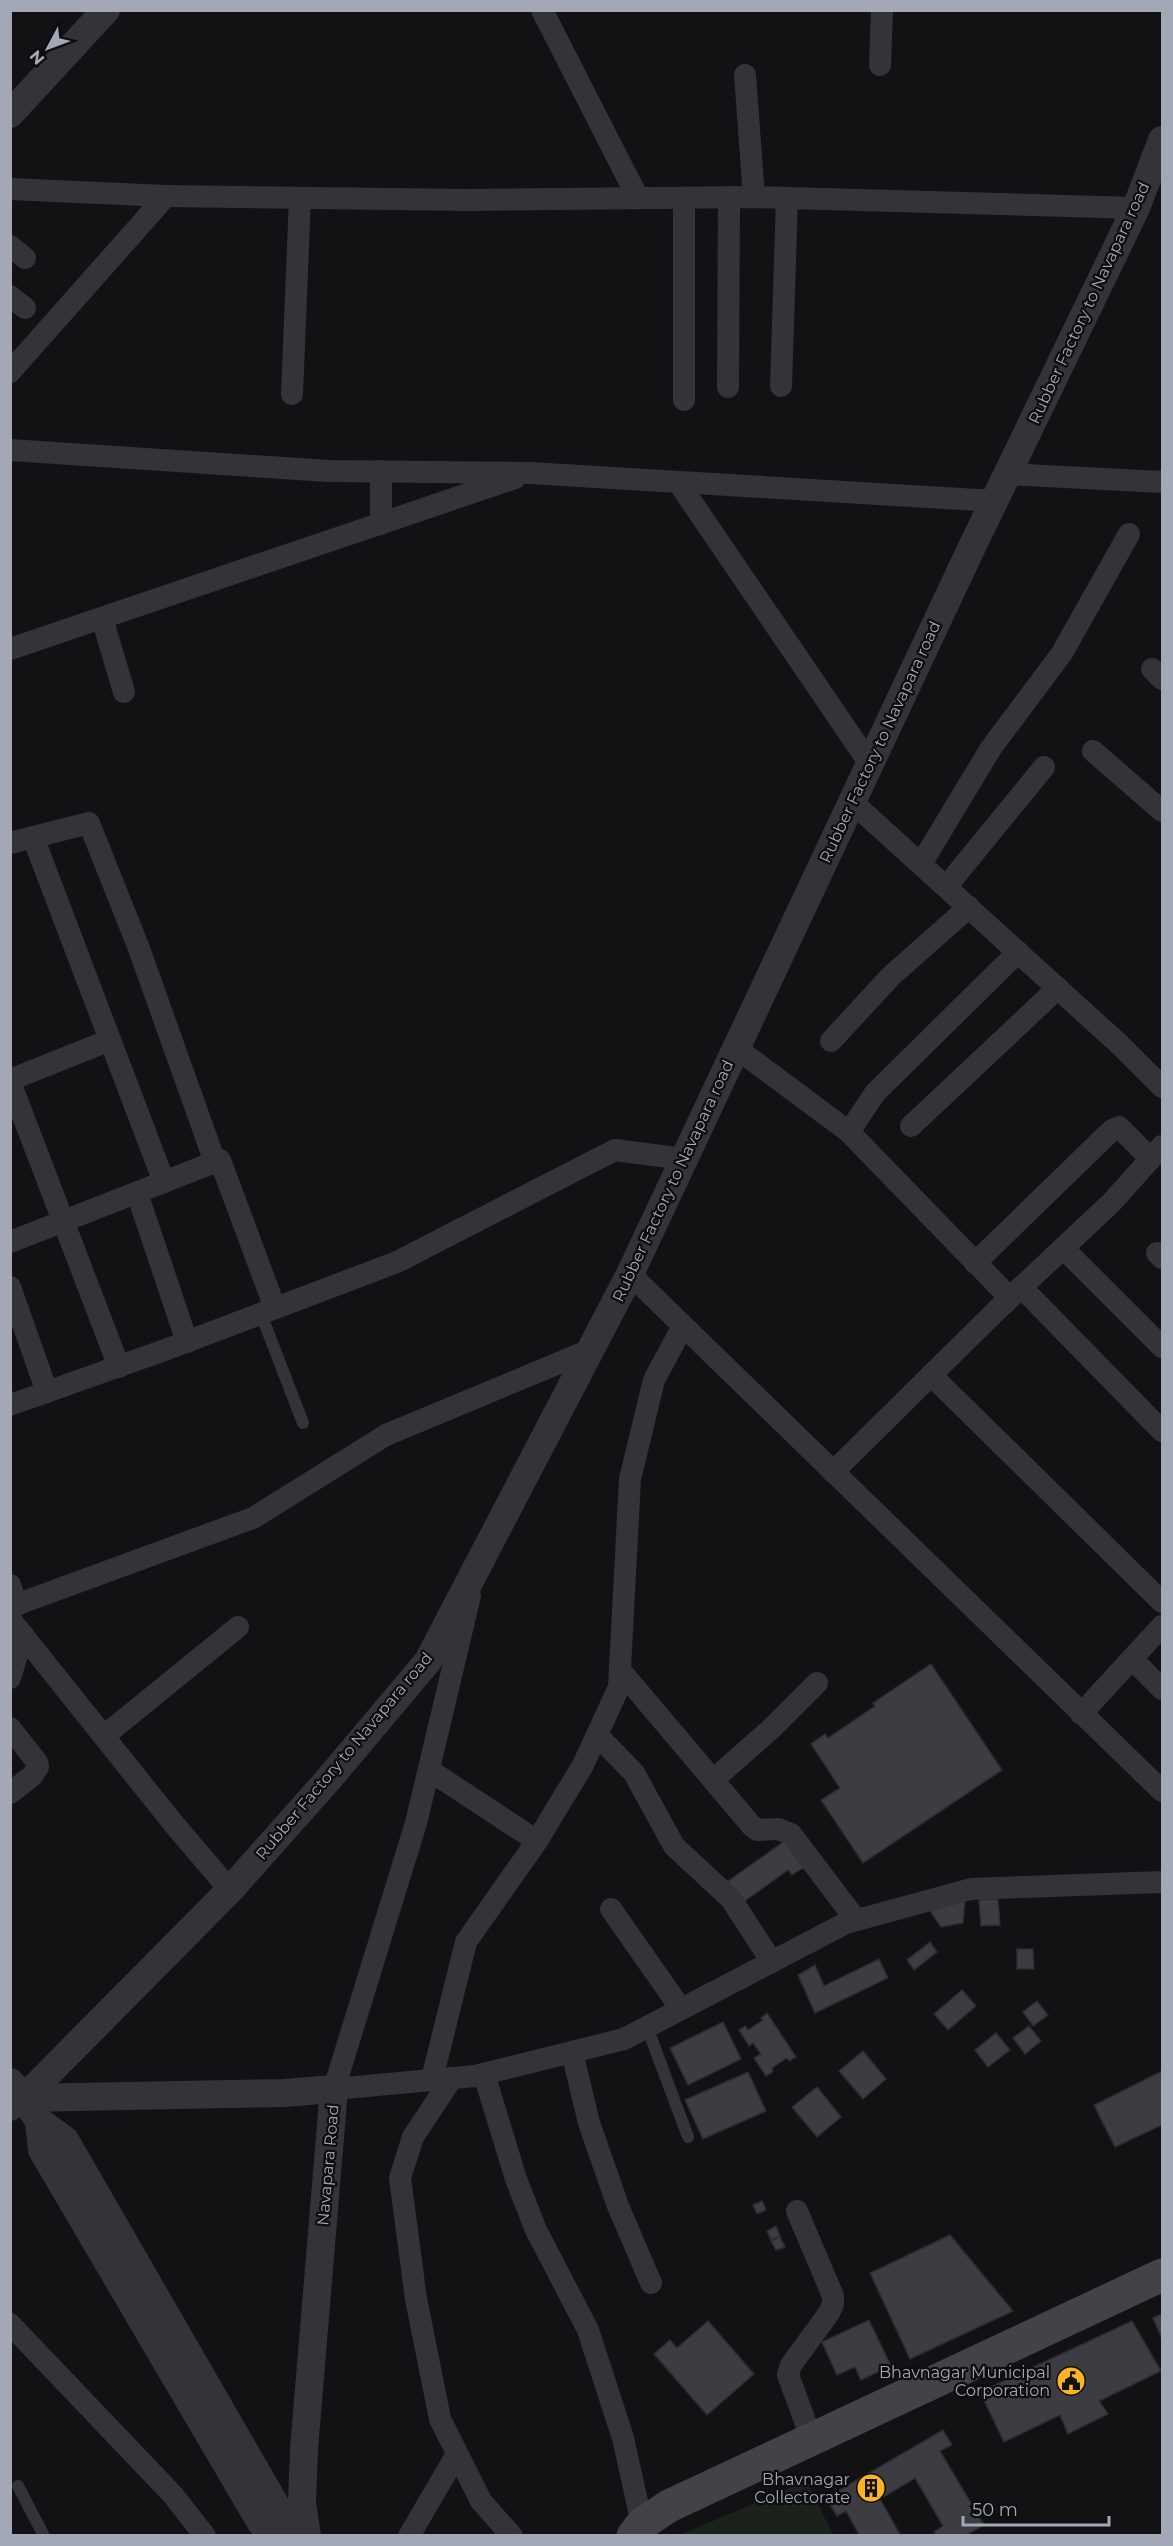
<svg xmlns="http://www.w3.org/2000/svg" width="1173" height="2546" viewBox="0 0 1173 2546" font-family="Montserrat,sans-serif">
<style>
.green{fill:#1a221b}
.building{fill:#3c3d41;stroke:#2c2c30;stroke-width:1.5}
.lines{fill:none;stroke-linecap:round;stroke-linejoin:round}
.service{stroke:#333439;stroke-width:12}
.minor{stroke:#333439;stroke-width:22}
.tertiary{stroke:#333439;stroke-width:28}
.secondary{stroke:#414349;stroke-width:33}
.labels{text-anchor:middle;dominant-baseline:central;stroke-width:4.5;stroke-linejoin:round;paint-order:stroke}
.street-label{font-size:16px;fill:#a2a8b5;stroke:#0d0d0f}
.poi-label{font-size:16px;fill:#a2a8b5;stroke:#0d0d0f;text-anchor:end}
</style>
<rect width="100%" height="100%" fill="#121214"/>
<polygon class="green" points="807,2481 833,2535 680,2535"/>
<g class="building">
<polygon points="931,1664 1002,1770 863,1863 821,1800 840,1788 811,1744 825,1734 828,1738 875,1706 873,1703"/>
<polygon points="786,1840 804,1867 792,1875 788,1870 742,1903 727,1882"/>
<polygon points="998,1899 1000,1925 981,1926 979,1900"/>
<polygon points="965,1900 963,1923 941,1927 930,1911"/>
<polygon points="930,1942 937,1952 914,1970 907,1960"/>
<polygon points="1017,1949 1033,1949 1034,1969 1017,1969"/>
<polygon points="879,1959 888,1978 815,2013 798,1975 815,1965 824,1986"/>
<polygon points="962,1990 976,2006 948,2030 934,2014"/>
<polygon points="1037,2001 1048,2015 1033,2026 1023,2012"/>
<polygon points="767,2013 796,2057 789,2061 787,2058 772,2068 773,2072 766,2076 754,2058 761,2054 753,2043 749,2046 739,2030 745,2026 748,2030 763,2020 761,2018"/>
<polygon points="723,2022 741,2059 688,2085 670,2048"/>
<polygon points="1029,2026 1041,2041 1025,2054 1013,2038"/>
<polygon points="996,2033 1010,2050 988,2067 975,2050"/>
<polygon points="863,2051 886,2079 863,2099 839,2071"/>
<polygon points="1162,2071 1162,2125 1115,2147 1094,2105"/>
<polygon points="748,2072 766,2111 703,2139 685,2100"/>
<polygon points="817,2087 841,2117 817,2137 792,2107"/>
<polygon points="762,2201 766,2210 757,2214 753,2205"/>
<polygon points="776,2226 780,2236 771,2240 767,2231"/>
<polygon points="950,2235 1013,2311 910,2359 870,2273"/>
<polygon points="780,2237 785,2247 776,2250 771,2241"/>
<polygon points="1162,2314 1162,2339 1153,2318"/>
<polygon points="869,2320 891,2366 861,2380 855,2367 837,2375 822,2342"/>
<polygon points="708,2321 754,2374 707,2415 654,2354 670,2340 677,2348"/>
<polygon points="1132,2321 1161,2371 1099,2401 1108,2414 1068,2434 1060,2415 1004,2442 980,2392"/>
<polygon points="943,2430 952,2445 940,2451 984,2525 965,2536 936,2536 934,2532 943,2526 915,2478 880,2499 901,2536 860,2536 846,2511 837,2516 826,2498"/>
</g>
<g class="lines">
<g class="service">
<polyline points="261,1314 303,1423"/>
<polyline points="647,2027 688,2137"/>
<polyline points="18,2486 44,2536"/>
</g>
<g class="minor">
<polyline points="542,10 638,198"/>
<polyline points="880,65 882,10"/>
<polyline points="745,75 754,197"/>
<polyline points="10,189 166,196 10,372"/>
<polyline points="166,196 468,200 754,197 1136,208"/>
<polyline points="684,198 684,400"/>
<polyline points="10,246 25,258"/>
<polyline points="10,296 25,308"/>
<polyline points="781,386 787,198"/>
<polyline points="728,387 729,197"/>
<polyline points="292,394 300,198"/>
<polyline points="10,450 328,471 530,473 994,501"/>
<polyline points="1007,474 1162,482"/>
<polyline points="678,482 870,764"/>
<polyline points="381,524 381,471"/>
<polyline points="102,618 124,692"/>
<polyline points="10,649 515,478"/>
<polyline points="1152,669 1162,679"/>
<polyline points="1093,751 1162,811"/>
<polyline points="852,802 1118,1043 1162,1087"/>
<polyline points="33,837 164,1182"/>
<polyline points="10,843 89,823 138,946 215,1162"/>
<polyline points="921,864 991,748 1062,653 1129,534"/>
<polyline points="946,887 1044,767"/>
<polyline points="831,1041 891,976 969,907"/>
<polyline points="736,1048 849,1132"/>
<polyline points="10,1080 110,1040"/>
<polyline points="10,1082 119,1367"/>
<polyline points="911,1126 1058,988"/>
<polyline points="137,1193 187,1342"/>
<polyline points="10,1242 220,1160 275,1308"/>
<polyline points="1063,1248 1162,1347"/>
<polyline points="1157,1253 1162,1258"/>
<polyline points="975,1263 1112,1130 1119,1127 1151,1159"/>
<polyline points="630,1274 1162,1791"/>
<polyline points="10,1287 47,1392"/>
<polyline points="1021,1287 1162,1431"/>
<polyline points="1010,1298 849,1132 875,1093 1018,952"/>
<polyline points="931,1375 1162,1602"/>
<polyline points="10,1405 162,1351 397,1262 615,1150 684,1159"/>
<polyline points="833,1472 995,1312 1112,1202 1162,1146"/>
<polyline points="10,1585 17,1605"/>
<polyline points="470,1596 416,1823 334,2089 475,2076 624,2039 846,1923 971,1889 1162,1882"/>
<polyline points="10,1607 253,1518 386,1435 590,1350"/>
<polyline points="10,1619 173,1823 230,1890"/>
<polyline points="1132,1659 1162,1689"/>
<polyline points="620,1670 751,1825 757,1830 778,1829 791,1834 856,1920"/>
<polyline points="10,1678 23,1635"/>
<polyline points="1081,1714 1162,1626"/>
<polyline points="10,1728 37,1762 38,1767 32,1776 10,1793"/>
<polyline points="597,1735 634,1773 674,1846 731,1899 772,1962"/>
<polyline points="104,1736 238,1627"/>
<polyline points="429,1770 537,1841"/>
<polyline points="714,1779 771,1729 817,1683"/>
<polyline points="611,1909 681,2009"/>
<polyline points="572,2052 589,2123 618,2206 651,2283"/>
<polyline points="484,2074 516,2179 536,2230 588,2330 623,2438 642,2524"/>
<polyline points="452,2078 413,2137 400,2178 416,2299 440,2419 481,2501 512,2536"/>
<polyline points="432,2079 466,1942 537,1841 583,1765 619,1687 630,1479 654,1380 683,1326"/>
<polyline points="797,2211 833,2296 833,2304 829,2313 791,2365 788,2375 812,2440"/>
<polyline points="10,2324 173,2495 205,2536"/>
<polyline points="409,2536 457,2454"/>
</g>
<g class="tertiary">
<polyline points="10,114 106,10"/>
<polyline points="10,2082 24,2098 284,2093 334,2089 304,2449 302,2503 307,2536"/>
<polyline points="24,2098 39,2121 65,2140 275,2504 286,2536"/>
<polyline points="10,2107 24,2098 230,1890 327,1781 428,1661 630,1274 970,551 1136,208 1162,140"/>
<polyline points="39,2121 42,2150 261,2523 275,2536"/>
</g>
<polyline class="secondary" points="633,2536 642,2524 669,2506 1162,2275"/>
</g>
<defs>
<g id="civic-disc" transform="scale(1.5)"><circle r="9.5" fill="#fbb422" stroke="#0d0d0f"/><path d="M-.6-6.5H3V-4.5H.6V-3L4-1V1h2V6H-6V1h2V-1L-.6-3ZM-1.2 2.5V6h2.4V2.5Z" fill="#111"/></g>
<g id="building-disc" transform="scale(1.5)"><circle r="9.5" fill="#fbb422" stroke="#0d0d0f"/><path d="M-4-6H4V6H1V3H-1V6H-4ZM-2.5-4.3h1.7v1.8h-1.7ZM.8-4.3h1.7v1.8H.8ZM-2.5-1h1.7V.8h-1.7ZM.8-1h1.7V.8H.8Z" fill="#111"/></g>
</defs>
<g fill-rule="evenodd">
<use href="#civic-disc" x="1071" y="2381"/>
<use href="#building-disc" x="871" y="2488"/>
</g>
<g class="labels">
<g class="street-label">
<text transform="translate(1089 303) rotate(-65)">Rubber Factory to Navapara road</text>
<text transform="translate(880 742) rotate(-65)">Rubber Factory to Navapara road</text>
<text transform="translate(673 1181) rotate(-65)">Rubber Factory to Navapara road</text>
<text transform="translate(344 1756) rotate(-50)">Rubber Factory to Navapara road</text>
<text transform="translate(328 2165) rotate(-85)">Navapara Road</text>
</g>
<g class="poi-label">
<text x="1050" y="2372">Bhavnagar Municipal<tspan x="1050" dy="18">Corporation</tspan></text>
<text x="850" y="2479">Bhavnagar<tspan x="850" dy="18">Collectorate</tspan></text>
</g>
</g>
<rect width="1173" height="2546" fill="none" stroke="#a2a8b5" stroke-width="24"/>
<g transform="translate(48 48) rotate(229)" stroke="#0d0d0f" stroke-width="4.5" paint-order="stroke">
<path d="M0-4.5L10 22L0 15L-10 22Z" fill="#a2a8b5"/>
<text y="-9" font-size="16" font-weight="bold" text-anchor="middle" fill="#a2a8b5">N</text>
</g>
<path d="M963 2516v9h146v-9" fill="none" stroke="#a2a8b5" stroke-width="3"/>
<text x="972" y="2516" font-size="18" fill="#a2a8b5" stroke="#0d0d0f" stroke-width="4.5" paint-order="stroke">50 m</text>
</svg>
